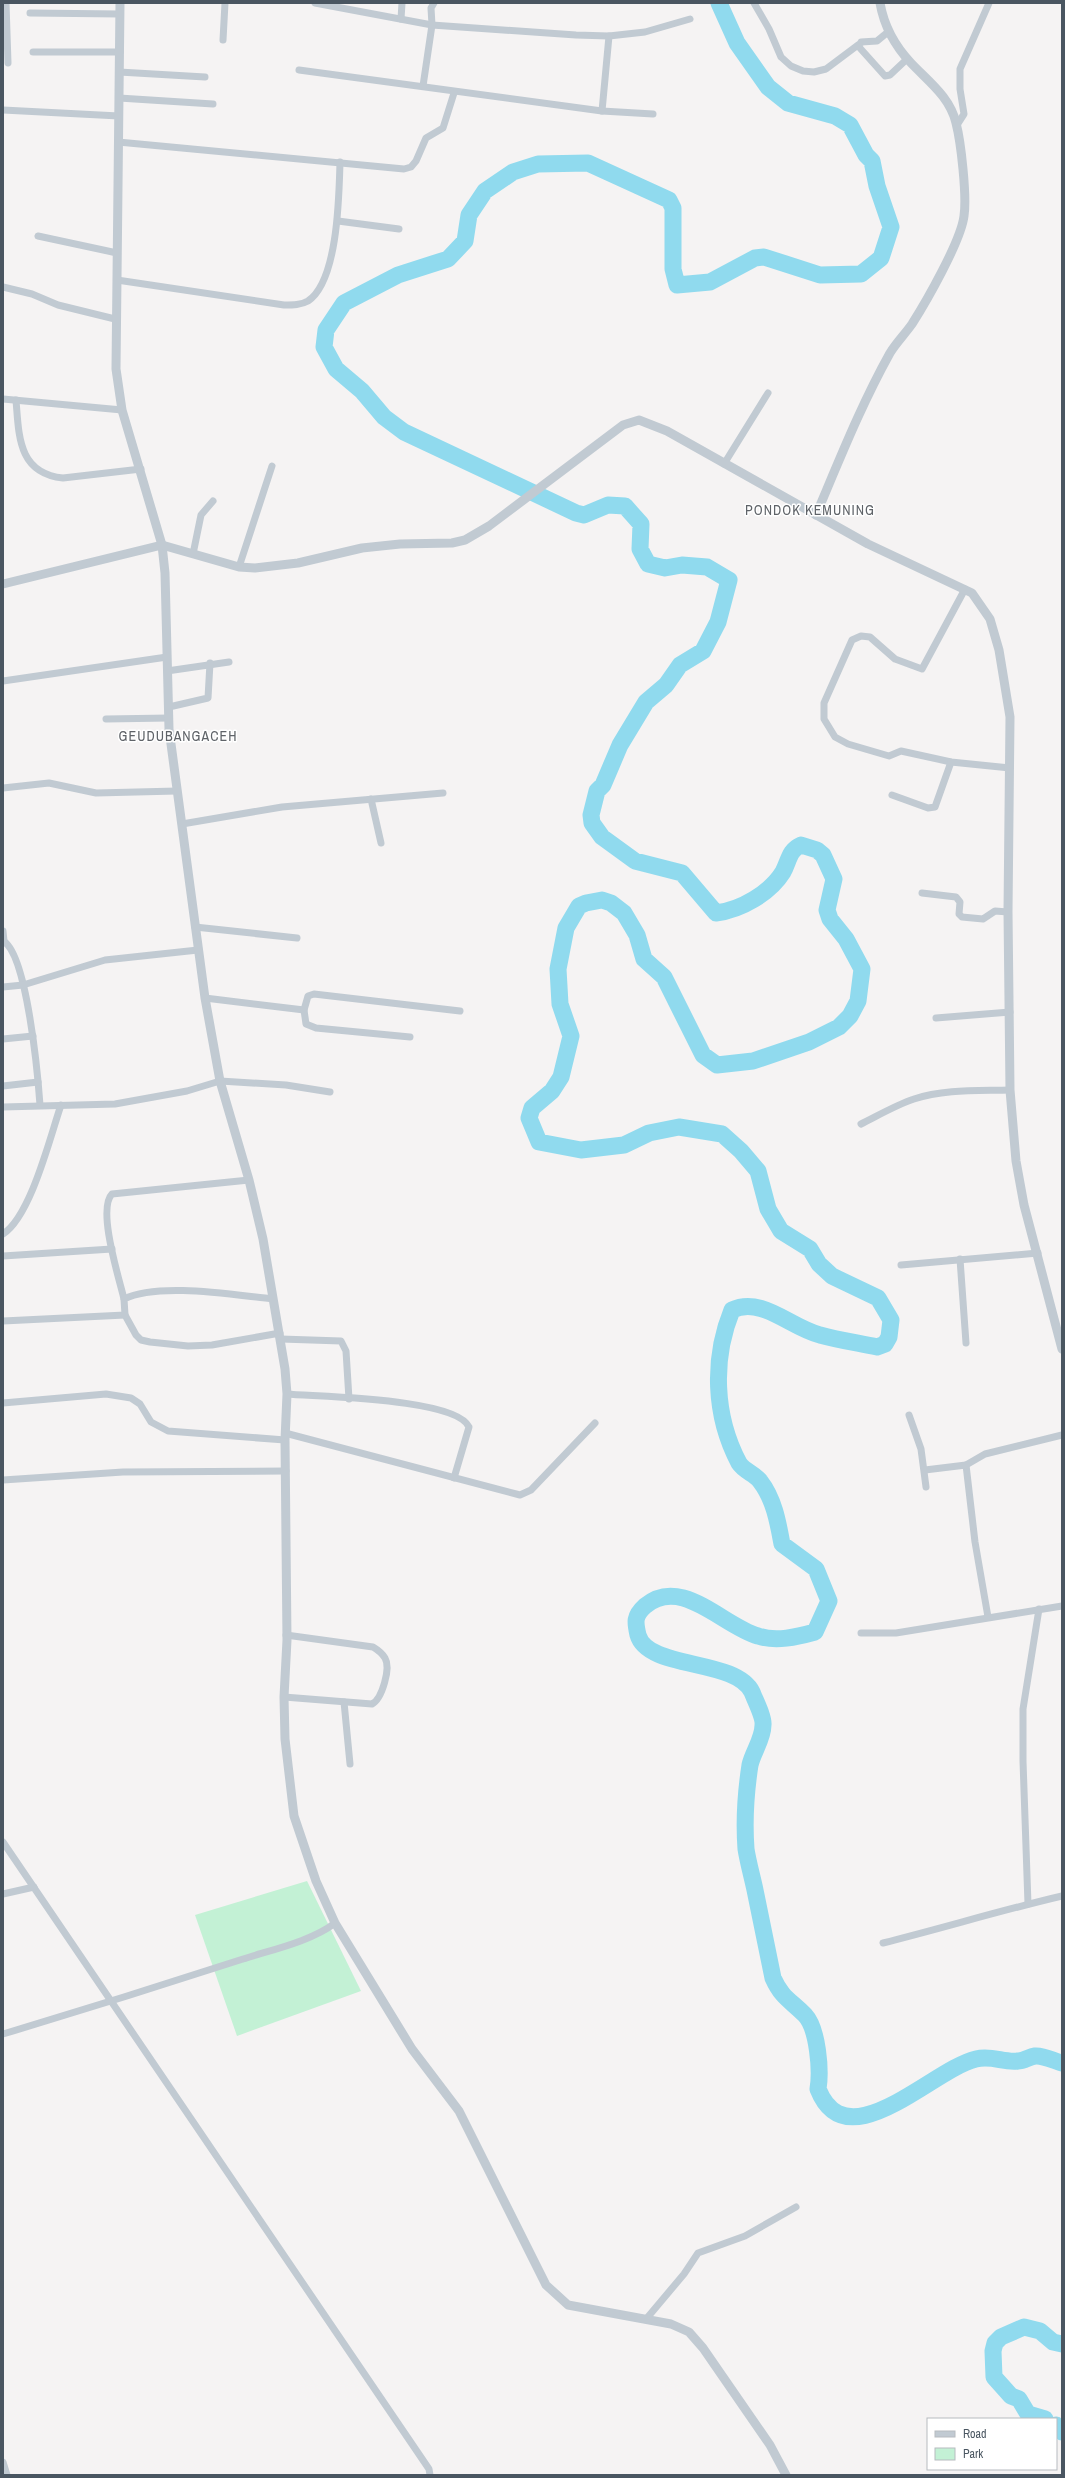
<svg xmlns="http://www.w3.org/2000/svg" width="1065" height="2478" viewBox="0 0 1065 2478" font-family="'Archivo Narrow',sans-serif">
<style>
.green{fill:#c3f1d5}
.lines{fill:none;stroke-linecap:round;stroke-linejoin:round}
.river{stroke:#90daee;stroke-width:17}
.minor{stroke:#c1cad2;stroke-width:7}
.tertiary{stroke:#c1cad2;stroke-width:9}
.labels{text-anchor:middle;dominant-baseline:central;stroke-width:3;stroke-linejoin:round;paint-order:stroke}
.quarter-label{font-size:14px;letter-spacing:1px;fill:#5f6368;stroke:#fff}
</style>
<rect width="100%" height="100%" fill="#f5f3f3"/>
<polygon class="green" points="307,1881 361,1991 237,2036 195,1915"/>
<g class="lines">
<g class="river">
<path d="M 719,3 L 737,43 L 768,87 L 788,103 L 835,116 L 850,125 L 866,155 L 872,161 L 877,186 L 891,227 L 881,258 L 861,274 L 820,275 L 764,257 L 755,258 L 710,282 L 677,285 L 673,269 L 673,208 L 669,200 L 588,163 L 538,164 L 513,172 L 485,191 L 469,215 L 465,241 L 448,259 L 398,275 L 344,303 L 326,330 L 324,347 L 336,369 L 362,391 L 384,417 L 404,432 L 576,513 L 584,515 L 608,505 L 625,506 L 641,524 L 640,549 L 648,564 L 665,568 L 682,565 L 707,567 L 729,580 L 718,622 L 703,651 L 680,665 L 666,685 L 646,702 L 620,745 L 603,785 L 597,791 L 591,815 L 592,823 L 602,837 L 635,861 L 682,873 L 716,913 C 741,910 770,893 783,872 C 789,861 789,850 801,845 L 817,850 L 823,855 L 834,879 L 827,910 L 830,919 L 846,939 L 862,969 L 858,1001 L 850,1016 L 839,1027 L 809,1042 L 753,1061 L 717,1065 L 703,1055 L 664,977 L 644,959 L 637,935 L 624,913 L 611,903 L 602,900 L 586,903 L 579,906 L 566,928 L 558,969 L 560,1004 L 571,1036 L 561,1077 L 552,1091 L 532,1108 L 529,1118 L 539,1142 L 581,1150 L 624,1145 L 649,1133 L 679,1127 L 722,1134 L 741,1151 L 758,1171 L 768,1209 L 781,1231 L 810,1249 L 819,1264 L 832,1276 L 878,1298 L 891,1320 L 889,1337 L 885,1344 L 877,1347 C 858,1343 838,1340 820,1335 C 791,1328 762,1296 732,1310 C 712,1359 714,1416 739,1463 C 744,1471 755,1474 760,1481 C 774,1499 778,1522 782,1544 L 816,1569 L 829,1601 L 815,1632 C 797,1637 776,1642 758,1636 C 723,1626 681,1575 645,1606 C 634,1616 635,1622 638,1635 C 648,1670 735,1658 752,1692 C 755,1700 764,1717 763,1725 C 763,1739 753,1752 750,1765 C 746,1791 744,1822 746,1849 C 748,1862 752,1876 755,1890 C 761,1919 767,1949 773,1978 C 782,1998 790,2000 805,2015 C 818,2029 821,2071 818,2089 C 847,2162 933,2069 976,2059 C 992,2055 1004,2063 1018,2061 C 1024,2061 1029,2057 1035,2056 C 1043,2055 1054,2061 1062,2063"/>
<polyline points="1045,2419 1028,2414 1019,2399 1011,2396 994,2377 993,2351 995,2343 1001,2337 1024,2327 1040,2331 1053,2342 1062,2344"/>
<polyline points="1056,2425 1062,2432"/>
</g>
<g class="minor">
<polyline points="6,3 8,63"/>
<polyline points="315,3 432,25 576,35 609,36 645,32 690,19"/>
<polyline points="754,3 769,29 781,57 791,66 803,71 814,72 826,69 858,45"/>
<polyline points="30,13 120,14"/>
<polyline points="401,19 402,3"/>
<polyline points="888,32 877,41 861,42 859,47 885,76 890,75 907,59"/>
<polyline points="223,40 225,3"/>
<polyline points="33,52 120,52"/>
<polyline points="299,70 602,111 653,114"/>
<polyline points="119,72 205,77"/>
<polyline points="423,86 432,25 431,8 434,3"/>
<polyline points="119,98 213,104"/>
<polyline points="3,110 119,116"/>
<polyline points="602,111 609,36"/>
<polyline points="957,125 964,114 960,89 960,69 989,3"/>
<polyline points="118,142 404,169 411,167 416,161 426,138 443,128 454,93"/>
<polyline points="338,221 399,229"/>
<polyline points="38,236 117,253"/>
<path d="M 117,280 L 284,305 C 293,305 301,305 308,301 C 338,281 339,196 340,162"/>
<polyline points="3,287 32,294 58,305 115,319"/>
<polyline points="3,399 122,410"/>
<path d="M 16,400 C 19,436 18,473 63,478 L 141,469"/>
<polyline points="724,464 768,393"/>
<polyline points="193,554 201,515 213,501"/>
<polyline points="239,567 272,466"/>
<polyline points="965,589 922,669 895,659 870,637 861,636 852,640 824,703 824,719 835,737 848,744 889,756 901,751 951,762 1010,768"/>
<polyline points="167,671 229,662"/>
<polyline points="3,681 167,657"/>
<polyline points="169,707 208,698 210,663"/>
<polyline points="106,719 169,718"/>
<polyline points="3,788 49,783 96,793 177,791"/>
<polyline points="892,795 928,808 935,807 951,762"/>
<polyline points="371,799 381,843"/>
<polyline points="182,824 282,807 443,793"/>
<polyline points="922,893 956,897 960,902 959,914 962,917 983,919 995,911 1008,912"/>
<polyline points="195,927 297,938"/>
<polyline points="3,931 4,941"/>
<path d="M 3,941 C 27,953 38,1077 40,1105"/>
<polyline points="3,987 23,985 105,960 198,950"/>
<polyline points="205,998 304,1010"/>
<polyline points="936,1018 1010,1012"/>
<polyline points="410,1037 316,1028 306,1024 304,1010 308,996 314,994 460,1011"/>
<polyline points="3,1039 33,1036"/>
<polyline points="3,1086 38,1082"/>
<polyline points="3,1107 115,1104 187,1091 220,1081 286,1085 330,1092"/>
<path d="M 861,1124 C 879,1115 896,1105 914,1099 C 944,1089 979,1091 1010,1090"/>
<path d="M 3,1234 C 31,1216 50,1137 61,1105"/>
<polyline points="3,1256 112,1249"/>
<polyline points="960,1259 966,1343"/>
<polyline points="901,1265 1038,1253"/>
<path d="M 124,1299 C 119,1278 97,1209 112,1194 L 249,1180"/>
<polyline points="125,1315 136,1335 141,1340 150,1342 188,1346 212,1345 280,1333"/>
<path d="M 3,1321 L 125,1315 L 124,1299 C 159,1282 233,1295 273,1299"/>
<polyline points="281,1339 341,1341 346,1351 349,1399"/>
<path d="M 287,1394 C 319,1397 456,1398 469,1427 L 454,1478"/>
<polyline points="3,1403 106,1394 131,1398 140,1404 151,1422 168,1431 285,1440"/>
<polyline points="909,1415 921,1449 926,1487"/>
<polyline points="285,1433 520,1495 531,1490 595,1423"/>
<polyline points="966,1465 975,1542 988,1617"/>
<polyline points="925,1470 966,1465 985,1454 1062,1435"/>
<polyline points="3,1480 123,1472 286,1471"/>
<polyline points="861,1633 896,1633 1062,1606"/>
<path d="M 284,1697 L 372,1704 C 382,1699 391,1668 385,1658 C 382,1653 378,1650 373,1647 L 286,1635"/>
<polyline points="344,1702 350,1764"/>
<polyline points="3,1842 429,2469 430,2475"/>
<polyline points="3,1894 34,1887"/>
<polyline points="1028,1904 1023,1761 1023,1709 1039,1609"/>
<path d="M 883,1943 C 943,1928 1002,1910 1062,1896"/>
<path d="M 3,2034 C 83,2010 163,1985 243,1959 C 271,1950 312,1941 335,1923"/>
<polyline points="647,2318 684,2274 698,2253 745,2236 796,2207"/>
<polyline points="3,2462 7,2475"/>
</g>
<g class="tertiary">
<polyline points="120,3 116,369 122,410 162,545 165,573 169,729 205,998 220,1081 249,1180 263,1239 285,1369 287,1394 285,1440 287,1640 284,1697 285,1739 294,1816 316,1881 335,1923 412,2049 459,2111 546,2285 568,2305 671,2324 689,2332 703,2348 770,2445 786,2475"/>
<path d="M 816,515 C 839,461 861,405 890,353 C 896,343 905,334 912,324 C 926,302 961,241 964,216 C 967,196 961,142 956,123 C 950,97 929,82 911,63 C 895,46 884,26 880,3"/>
<polyline points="3,584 162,545 239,567 255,568 298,563 362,548 400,544 452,543 465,540 489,526 623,425 639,420 667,431 868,544 972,593 990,619 999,650 1010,717 1008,912 1010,1090 1016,1161 1024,1205 1062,1349"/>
</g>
</g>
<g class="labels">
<g class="quarter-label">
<text x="810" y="510">PONDOK KEMUNING</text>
<text x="178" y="736">GEUDUBANGACEH</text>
</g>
</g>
<rect width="1065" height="2478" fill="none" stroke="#4a5661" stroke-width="8"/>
<rect x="927" y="2418" width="130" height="52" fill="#ffffff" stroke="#b7bbc0"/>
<rect x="935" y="2431" width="20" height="6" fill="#c1cad2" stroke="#b7bbc0"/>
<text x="963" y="2438" font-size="12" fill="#4a5661">Road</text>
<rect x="935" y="2448" width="20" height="12" fill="#c3f1d5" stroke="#b7bbc0"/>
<text x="963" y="2458" font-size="12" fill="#4a5661">Park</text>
</svg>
